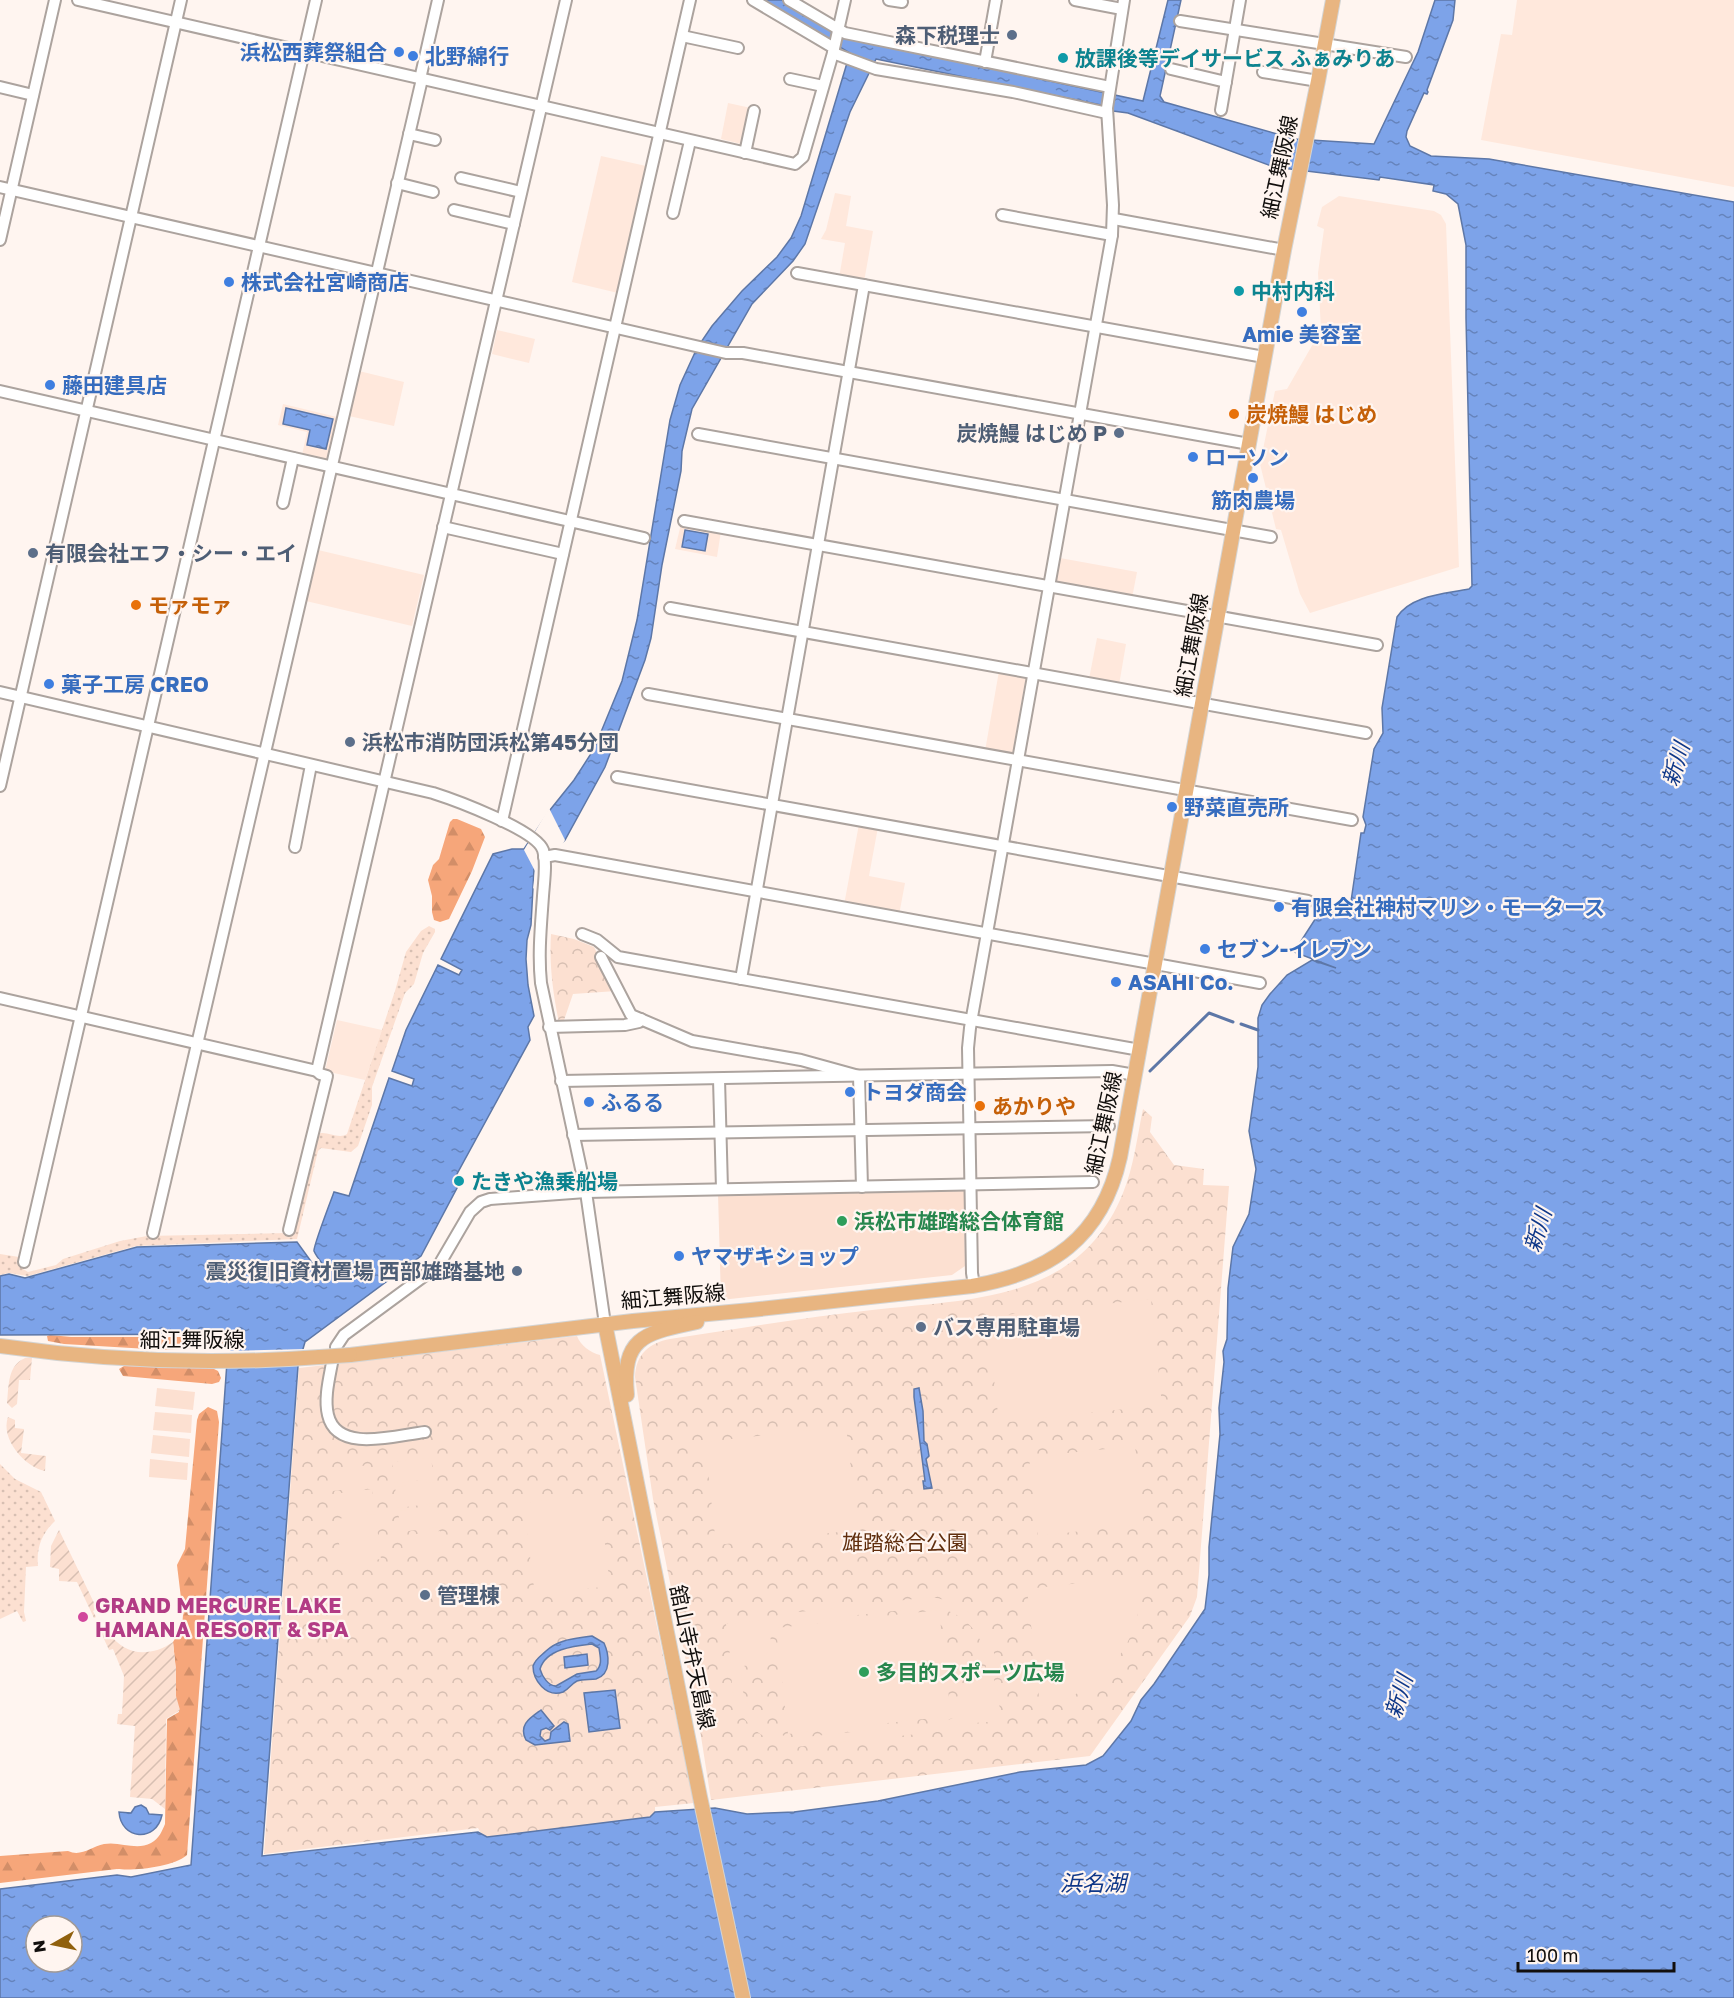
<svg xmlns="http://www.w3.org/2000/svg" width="1734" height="1998" viewBox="0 0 1734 1998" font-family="'Golos Text','Noto Sans JP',sans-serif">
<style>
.industrial{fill:#ffe8dc}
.grass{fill:url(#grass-dots)}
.forest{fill:url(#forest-firs)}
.park{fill:url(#park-crowns)}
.garden{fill:url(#garden-furrows)}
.pitch{fill:#fce0d1;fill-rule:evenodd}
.water{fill:url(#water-ripples);stroke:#5d77a7;stroke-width:1.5;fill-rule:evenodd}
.pier{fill:#fff5f0}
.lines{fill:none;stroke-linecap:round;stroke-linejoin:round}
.stream{stroke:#5d77a7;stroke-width:3}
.minor-casing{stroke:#aca39e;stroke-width:14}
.major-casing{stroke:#d4d4d3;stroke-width:16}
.minor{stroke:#fff;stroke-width:10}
.major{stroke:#e8b581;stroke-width:14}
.major-bridge-casing{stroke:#d4d4d3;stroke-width:16;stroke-linecap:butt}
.major-bridge{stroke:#e8b581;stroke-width:14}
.service-dot{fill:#5c6f8a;stroke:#fff5f0;stroke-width:2}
.shop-dot{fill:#3f7fe0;stroke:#fff5f0;stroke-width:2}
.culture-dot{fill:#0f9aa8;stroke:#fff5f0;stroke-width:2}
.food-dot{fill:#e8710a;stroke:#fff5f0;stroke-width:2}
.leisure-dot{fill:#2e9e5b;stroke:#fff5f0;stroke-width:2}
.hotel-dot{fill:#d1479c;stroke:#fff5f0;stroke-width:2}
.labels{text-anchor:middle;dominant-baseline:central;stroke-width:4.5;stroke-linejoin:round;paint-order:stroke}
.service-label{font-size:21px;font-weight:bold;fill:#4e5e75;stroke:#fff5f0;text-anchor:start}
.shop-label{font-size:21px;font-weight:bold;fill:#366cbe;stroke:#fff5f0;text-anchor:start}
.culture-label{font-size:21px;font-weight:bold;fill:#0d838f;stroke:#fff5f0;text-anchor:start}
.street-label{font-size:21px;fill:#120f0d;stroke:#fff5f0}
.food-label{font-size:21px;font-weight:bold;fill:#c56008;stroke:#fff5f0;text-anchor:start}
.leisure-label{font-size:21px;font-weight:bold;fill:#27864d;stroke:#fff5f0;text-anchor:start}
.park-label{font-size:21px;fill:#602e0d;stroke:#fff5f0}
.hotel-label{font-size:21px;font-weight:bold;fill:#b23c85;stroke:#fff5f0;text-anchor:start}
.water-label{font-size:22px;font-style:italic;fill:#0f3788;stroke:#fff5f0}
</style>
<defs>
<pattern id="grass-dots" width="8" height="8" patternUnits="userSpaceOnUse" patternTransform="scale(1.5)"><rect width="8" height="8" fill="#fce0d1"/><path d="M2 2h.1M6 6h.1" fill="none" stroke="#d7bfb2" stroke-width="1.8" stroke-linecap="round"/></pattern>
<pattern id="forest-firs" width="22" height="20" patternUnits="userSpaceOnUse" patternTransform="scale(1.5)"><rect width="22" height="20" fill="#f6a67a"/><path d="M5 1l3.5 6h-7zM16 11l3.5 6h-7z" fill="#d28e68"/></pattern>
<pattern id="park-crowns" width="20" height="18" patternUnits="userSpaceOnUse" patternTransform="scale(1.5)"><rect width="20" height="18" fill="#fce0d1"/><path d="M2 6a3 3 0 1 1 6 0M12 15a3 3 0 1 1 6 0" fill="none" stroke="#d7bfb2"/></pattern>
<pattern id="garden-furrows" width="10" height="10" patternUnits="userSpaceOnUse" patternTransform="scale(1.5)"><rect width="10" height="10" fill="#fce0d1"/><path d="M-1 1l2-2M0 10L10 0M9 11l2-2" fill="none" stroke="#d7bfb2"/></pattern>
<pattern id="water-ripples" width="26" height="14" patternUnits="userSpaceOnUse" patternTransform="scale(1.5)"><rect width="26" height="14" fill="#7da3e9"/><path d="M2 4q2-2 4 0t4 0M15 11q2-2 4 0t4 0" fill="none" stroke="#6583bb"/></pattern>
</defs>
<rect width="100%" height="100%" fill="#fff5f0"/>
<g class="industrial">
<polygon points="1517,0 1734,0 1734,187 1481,140 1501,34 1512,35"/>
<polygon points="728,103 751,108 744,142 741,144 721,139"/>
<polygon points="601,156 646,166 618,293 572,282"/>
<polygon points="835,193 851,196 846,226 873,231 864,282 839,278 845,243 821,239 826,230"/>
<polygon points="1339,196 1434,211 1441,215 1446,224 1459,567 1310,613 1300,594 1281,530 1276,529 1260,464 1275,391 1287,389 1321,330 1318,273 1324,229 1317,226 1322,207"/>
<polygon points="497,330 535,339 529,363 492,354"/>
<polygon points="359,371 404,382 394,426 349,416"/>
<polygon points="283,404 337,417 328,461 302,455 307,432 278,425"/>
<polygon points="681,524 721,531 717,557 675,549"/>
<polygon points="318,550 424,575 412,626 306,601"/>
<polygon points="1060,558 1137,572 1132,598 1055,584"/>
<polygon points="1097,638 1126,644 1119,685 1089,679"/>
<polygon points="999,671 1026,676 1012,756 985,751"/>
<polygon points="859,824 878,827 869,876 905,883 899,915 844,905"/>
<polygon points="337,1020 382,1030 365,1080 325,1071"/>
</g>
<g class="grass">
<path d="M 429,926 L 435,929 L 435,932 L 423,953 L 414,984 L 405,993 L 372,1087 L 372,1105 L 358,1146 L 351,1152 L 321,1148 L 318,1151 L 297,1239 L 136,1246 L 28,1276 L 9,1273 L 0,1275 L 0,1254 L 19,1257 L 23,1269 L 28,1272 L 56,1265 L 63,1259 L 120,1241 L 147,1236 L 288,1233 L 317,1134 C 327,1130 338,1140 347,1134 L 395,991 L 406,952 L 421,931 Z"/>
<path d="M 0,1464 L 15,1479 L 41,1492 L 55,1521 C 42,1533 36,1548 38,1566 L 26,1567 L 24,1612 L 26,1621 L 23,1622 L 17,1611 L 0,1619 Z"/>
</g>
<g class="forest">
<polygon points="453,819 457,819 481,829 485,837 472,871 449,919 440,922 434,920 432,912 432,896 428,880 433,865 439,859 450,822"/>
<polygon points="50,1335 71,1337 218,1337 224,1339 223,1343 218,1346 165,1350 64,1344 48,1341 47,1336"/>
<polygon points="124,1366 212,1368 218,1371 221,1378 219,1382 212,1384 123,1376 119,1369"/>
<path d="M 208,1407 L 217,1411 L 219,1422 L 187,1855 C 174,1867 134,1871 117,1869 L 0,1883 L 0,1856 L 68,1851 C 81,1857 91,1847 104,1844 C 120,1841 136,1851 151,1843 C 159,1839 162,1831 165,1824 L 167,1719 L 179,1712 L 175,1693 L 176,1671 L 173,1642 L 182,1627 L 183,1615 L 177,1565 L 185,1549 L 197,1420 L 199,1414 Z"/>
</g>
<g class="park">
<path d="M 551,934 L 574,939 L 594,947 L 616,991 L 573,994 L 563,1023 L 559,1023 C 553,993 549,965 551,934 Z"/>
<path d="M 1143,1109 L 1152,1117 L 1150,1132 L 1174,1165 L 1204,1169 L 1203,1185 L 1229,1186 L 1197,1597 L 1190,1616 L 1090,1756 L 711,1800 L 700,1730 L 653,1499 L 635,1377 C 636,1354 649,1343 670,1339 C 738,1329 805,1317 872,1310 C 971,1299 1079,1302 1123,1193 C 1134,1166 1137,1137 1143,1109 Z"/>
<path d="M 577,1336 C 580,1345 591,1353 600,1355 L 694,1803 L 655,1807 L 655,1812 L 651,1817 L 487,1837 L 482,1835 L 478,1828 L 264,1854 L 299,1368 Z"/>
</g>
<g class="garden">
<path d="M 25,1358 L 32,1358 L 30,1380 L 19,1380 L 17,1404 L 12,1408 L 7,1403 C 9,1386 7,1366 25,1358 Z"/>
<path d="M 8,1417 L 15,1420 L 15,1428 L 24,1429 L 21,1453 L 46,1456 L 45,1471 C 25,1467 0,1439 8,1417 Z"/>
<polygon points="59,1530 97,1609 93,1611 96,1617 94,1618 77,1582 59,1581 59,1569 50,1567 51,1546"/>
<path d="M 101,1627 L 104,1633 L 108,1631 C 123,1656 150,1658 173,1642 L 176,1671 L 176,1696 L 180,1710 L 166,1719 L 165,1809 L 152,1799 L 130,1797 L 135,1726 L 117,1724 L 118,1714 L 122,1714 L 124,1676 L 113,1649 L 109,1650 L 99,1628 Z"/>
</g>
<g class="pitch">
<polygon points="961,1188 964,1191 965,1266 952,1275 721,1300 718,1193"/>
<polygon points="1151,1299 1162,1405 999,1423 987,1317"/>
<polygon points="157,1388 195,1392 193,1410 155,1406"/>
<polygon points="155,1412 192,1415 191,1433 153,1430"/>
<polygon points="846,1426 858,1530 716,1545 705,1442"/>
<polygon points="153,1435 190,1439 189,1457 151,1453"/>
<polygon points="1135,1446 1144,1524 1038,1536 1029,1457"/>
<polygon points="431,1458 434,1479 395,1483 392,1462"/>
<polygon points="150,1459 188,1463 187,1480 149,1477"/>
<polygon points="369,1465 372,1486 333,1491 330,1470"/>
<polygon points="434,1482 437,1503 398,1508 395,1487"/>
<polygon points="372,1489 375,1511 336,1515 333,1494"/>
<polygon points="599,1494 610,1586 535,1595 523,1503"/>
<polygon points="437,1506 440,1527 401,1532 398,1511"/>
<polygon points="375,1514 378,1535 339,1540 336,1519"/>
<polygon points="440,1531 443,1552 404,1557 401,1536"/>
<polygon points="378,1539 381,1559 342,1564 339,1543"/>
<path d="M 1141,1576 C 1145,1640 1103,1695 1040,1706 L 1027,1589 Z"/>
<path d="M 931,1597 C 974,1603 1002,1637 994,1681 L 997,1682 L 1001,1721 L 961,1724 L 946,1731 L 796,1747 C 753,1742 725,1707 733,1664 L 731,1663 L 726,1624 L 766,1620 L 781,1614 ZM 931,1607 C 968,1611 991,1641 985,1678 C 964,1680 952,1695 957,1716 L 944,1722 L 796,1738 L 787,1737 L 770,1730 L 750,1711 L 741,1686 L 742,1667 C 745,1665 751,1665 756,1663 C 770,1656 772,1642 770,1628 L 784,1623 Z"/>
<polygon points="939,1610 951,1716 788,1734 776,1628"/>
</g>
<g class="water">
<path d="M 762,0 L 782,0 L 845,37 L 1143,101 L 1168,0 L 1181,0 L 1160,96 L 1164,102 L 1295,139 L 1374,144 L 1418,52 L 1435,0 L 1455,0 L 1453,20 L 1427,90 L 1428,92 L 1427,94 L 1424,93 L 1407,131 L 1406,137 L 1410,146 L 1431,156 L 1489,159 L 1734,202 L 1734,1998 L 0,1998 L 0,1889 L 117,1875 L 131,1877 L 191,1865 L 229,1334 L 0,1335 L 0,1276 L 9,1274 L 25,1278 L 137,1247 L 297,1242 L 318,1271 L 325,1267 C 321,1262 316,1256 314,1251 C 313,1247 331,1200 334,1192 L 349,1196 L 389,1078 L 412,1086 L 414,1079 L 392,1071 L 406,1030 L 438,965 L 459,975 L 462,970 L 441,959 L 493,854 L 512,849 L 524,849 L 550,810 L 574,780 L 594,749 L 622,681 L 637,620 L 670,420 L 680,385 L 697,348 L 712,326 L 742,291 L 777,257 L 791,238 L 801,216 L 850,53 ZM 876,59 L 1101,105 L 1113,111 L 1128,113 L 1274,167 L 1379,180 L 1380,177 L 1434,185 L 1433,191 L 1446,194 L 1458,204 L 1466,245 L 1466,318 L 1472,586 L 1469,589 C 1445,594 1411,595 1397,617 L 1382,708 L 1383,733 L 1374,749 L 1363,817 L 1366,825 L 1364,833 L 1361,833 L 1349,915 L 1321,910 L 1294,952 L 1336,968 L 1312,960 L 1287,975 L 1270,994 L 1262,1005 L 1258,1018 L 1258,1067 L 1249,1131 L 1256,1169 L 1249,1214 L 1233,1247 L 1228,1288 L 1227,1339 L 1223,1351 L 1224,1362 L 1219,1408 L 1220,1434 L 1209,1547 L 1209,1575 L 1205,1609 L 1154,1684 L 1141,1700 L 1131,1721 L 1103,1756 L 1086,1765 L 1020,1772 L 878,1801 L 794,1812 L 747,1814 L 715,1808 L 655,1812 L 650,1817 L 487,1837 L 478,1832 L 262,1856 L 298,1366 L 305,1342 L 421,1256 L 457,1188 L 457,1174 L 530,1040 L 528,1027 L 534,1016 L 528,985 L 526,959 L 527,940 L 531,925 L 534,869 L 565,840 L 605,767 L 645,660 L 651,638 L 662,565 L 681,471 L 682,451 L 692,409 L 752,304 L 793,261 L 805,244 L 850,112 ZM 36,1926 L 72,1926 L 72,1962 L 36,1962 Z"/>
<polygon points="286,408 333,419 326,449 307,445 310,430 283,424"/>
<polygon points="685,530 708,534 705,551 682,547"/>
<polygon points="919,1388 923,1411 924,1441 927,1444 929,1456 926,1459 932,1488 924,1489 923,1481 925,1481 914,1397 914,1389"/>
<path d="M 592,1636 L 604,1643 C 609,1654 612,1674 596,1679 C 590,1680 583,1679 577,1681 C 571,1684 569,1689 563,1692 C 546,1698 533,1680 533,1666 C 536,1658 541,1656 546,1651 C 559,1639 574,1639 592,1636 ZM 592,1644 L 599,1648 C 600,1656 603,1665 596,1671 L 577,1674 L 556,1686 C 548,1686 542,1676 540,1669 C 546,1649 574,1646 592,1644 Z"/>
<polygon points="587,1654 588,1665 565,1668 564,1657"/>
<polygon points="615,1690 620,1728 589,1732 584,1693"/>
<path d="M 541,1710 L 554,1726 L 550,1730 L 546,1728 L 541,1730 L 540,1736 L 545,1741 L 550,1739 L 551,1732 L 564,1722 L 568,1724 L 570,1741 L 535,1745 L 526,1740 C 518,1725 530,1718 541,1710 Z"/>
<path d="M 141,1805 L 146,1808 L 149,1814 L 162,1815 C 156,1843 121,1840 119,1812 L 131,1813 L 135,1807 Z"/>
</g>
<g class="pier">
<polygon points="549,808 565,840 560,849 538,870 537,884 533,889 535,871 524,850"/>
<polygon points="306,1349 301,1366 224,1368 225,1351"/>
</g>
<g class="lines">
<g class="stream">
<polyline points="1241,1024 1258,1030"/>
<polyline points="1150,1071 1209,1013 1233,1022"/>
</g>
<g class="minor-casing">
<g id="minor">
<polyline points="78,0 795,164 803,157 833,53 845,0"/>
<polyline points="753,0 834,48"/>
<polyline points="789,0 845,33 1110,87"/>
<polyline points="889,0 902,2"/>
<polyline points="1075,0 1122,9"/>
<polyline points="1180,21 1406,57"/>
<polyline points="682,36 738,48"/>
<polyline points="833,53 876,69 1013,92 1107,113"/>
<polyline points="985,62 996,0"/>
<polyline points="1171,69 1226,82"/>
<polyline points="1263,72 1318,81"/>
<polyline points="420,79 438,0"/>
<polyline points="790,79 823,86"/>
<polyline points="0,87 33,95"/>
<polyline points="1221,110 1240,0"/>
<polyline points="409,134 435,140"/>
<polyline points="745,153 754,111"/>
<polyline points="461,178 521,192"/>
<polyline points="397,183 433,192"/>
<polyline points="0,187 726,353 743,353 1249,444"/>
<polyline points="454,210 514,224"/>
<polyline points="673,213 690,141"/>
<polyline points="1002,215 1112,235"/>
<polyline points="1114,219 1284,250"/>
<polyline points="0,240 55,0"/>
<polyline points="797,273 1264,357"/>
<polyline points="0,391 644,538"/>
<polyline points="698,434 1271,537"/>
<polyline points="283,503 293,458"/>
<polyline points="684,521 1377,645"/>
<polyline points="443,527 563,554"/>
<polyline points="670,608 1366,733"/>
<path d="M 0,692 L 433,793 C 455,800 536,830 543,850 C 547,863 544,881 543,896 C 541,925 538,954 541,983 L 586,1192 L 605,1324"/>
<polyline points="648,694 1352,820"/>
<polyline points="617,777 1308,901"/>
<polyline points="0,786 181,0"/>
<polyline points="502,821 690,0"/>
<polyline points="295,847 311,765"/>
<polyline points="544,857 555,855 1260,983"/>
<polyline points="582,934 597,940 618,957 1140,1050"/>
<polyline points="601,957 631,1015 692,1041 801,1060 859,1076 862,1187"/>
<polyline points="741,979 864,285"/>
<polyline points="0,998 317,1071 566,0"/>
<polyline points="549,1027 625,1025 639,1022 641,1019"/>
<polyline points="719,1079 722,1189"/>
<polyline points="561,1081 1112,1071 1135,1075"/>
<polyline points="573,1135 1109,1126"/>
<polyline points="289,1230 327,1076 320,1074 317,1071"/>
<polyline points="153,1233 422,79"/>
<polyline points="24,1262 316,0"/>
<polyline points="974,1285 972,1273 968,1048 970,1028 1112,235 1113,205 1107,108 1124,0"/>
<polyline points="336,1347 344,1335 439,1265 470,1212 481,1202 490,1199 586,1192 1093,1182"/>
<path d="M 332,1363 C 329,1379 324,1399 328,1415 C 337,1454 397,1435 425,1432"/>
</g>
</g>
<g class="major-casing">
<g id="major">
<polyline points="605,1324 700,1797 743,1998"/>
<path d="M 0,1346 C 106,1361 213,1365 320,1357"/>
<path d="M 350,1355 L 633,1321 L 751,1310 L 972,1286 C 1050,1273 1102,1238 1120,1157 L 1284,250 L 1318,81 L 1333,0"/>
<path d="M 627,1395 C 621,1335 647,1333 697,1322"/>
</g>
</g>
<use href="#minor" class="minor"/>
<use href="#major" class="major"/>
<g class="major-bridge-casing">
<polyline id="major-bridge" points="320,1357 350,1355"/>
</g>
<use href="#major-bridge" class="major-bridge"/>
</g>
<g class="service-dot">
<circle cx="1012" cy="35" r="6"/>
<circle cx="1119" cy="433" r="6"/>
<circle cx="33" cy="553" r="6"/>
<circle cx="350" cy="742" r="6"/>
<circle cx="517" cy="1271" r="6"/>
<circle cx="921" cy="1327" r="6"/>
<circle cx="425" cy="1595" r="6"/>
</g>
<g class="shop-dot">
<circle cx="399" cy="52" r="6"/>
<circle cx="413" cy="56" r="6"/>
<circle cx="229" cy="282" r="6"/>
<circle cx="1302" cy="312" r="6"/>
<circle cx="50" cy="385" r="6"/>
<circle cx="1193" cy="457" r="6"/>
<circle cx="1253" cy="478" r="6"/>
<circle cx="49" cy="684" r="6"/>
<circle cx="1172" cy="807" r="6"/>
<circle cx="1279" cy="907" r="6"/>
<circle cx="1205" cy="949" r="6"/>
<circle cx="1116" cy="982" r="6"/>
<circle cx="850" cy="1092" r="6"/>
<circle cx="589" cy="1102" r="6"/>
<circle cx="679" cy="1256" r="6"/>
</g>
<g class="culture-dot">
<circle cx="1063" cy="58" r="6"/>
<circle cx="1239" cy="291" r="6"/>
<circle cx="459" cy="1181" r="6"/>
</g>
<g class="food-dot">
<circle cx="1234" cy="414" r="6"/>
<circle cx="136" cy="605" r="6"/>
<circle cx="980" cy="1106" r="6"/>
</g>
<g class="leisure-dot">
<circle cx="842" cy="1221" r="6"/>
<circle cx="864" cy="1672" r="6"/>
</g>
<circle class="hotel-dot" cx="83" cy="1617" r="6"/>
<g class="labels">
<g class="service-label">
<text x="1000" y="35" text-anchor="end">森下税理士</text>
<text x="1107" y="433" text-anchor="end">炭焼鰻 はじめ P</text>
<text x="45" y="553">有限会社エフ・シー・エイ</text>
<text x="362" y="742">浜松市消防団浜松第45分団</text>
<text x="505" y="1271" text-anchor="end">震災復旧資材置場 西部雄踏基地</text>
<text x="933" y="1327">バス専用駐車場</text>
<text x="437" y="1595">管理棟</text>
</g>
<g class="shop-label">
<text x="387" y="52" text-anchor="end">浜松西葬祭組合</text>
<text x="425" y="56">北野綿行</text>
<text x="241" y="282">株式会社宮崎商店</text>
<text x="1302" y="334" text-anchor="middle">Amie 美容室</text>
<text x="62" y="385">藤田建具店</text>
<text x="1205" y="457">ローソン</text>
<text x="1253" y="500" text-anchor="middle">筋肉農場</text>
<text x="61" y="684">菓子工房 CREO</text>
<text x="1184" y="807">野菜直売所</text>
<text x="1291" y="907">有限会社神村マリン・モータース</text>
<text x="1217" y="949">セブン-イレブン</text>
<text x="1128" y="982">ASAHI Co.</text>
<text x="862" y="1092">トヨダ商会</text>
<text x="601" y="1102">ふるる</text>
<text x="691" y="1256">ヤマザキショップ</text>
</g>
<g class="culture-label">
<text x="1075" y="58">放課後等デイサービス ふぁみりあ</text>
<text x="1251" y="291">中村内科</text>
<text x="471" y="1181">たきや漁乗船場</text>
</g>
<g class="street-label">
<text transform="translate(1279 167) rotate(-78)">細江舞阪線</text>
<text transform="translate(1191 645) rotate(-80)">細江舞阪線</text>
<text transform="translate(1103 1123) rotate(-78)">細江舞阪線</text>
<text transform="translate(673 1296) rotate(-5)">細江舞阪線</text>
<text x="192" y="1339">細江舞阪線</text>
<text transform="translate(693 1657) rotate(78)">舘山寺弁天島線</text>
</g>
<g class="food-label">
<text x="1246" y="414">炭焼鰻 はじめ</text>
<text x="148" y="605">モァモァ</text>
<text x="992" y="1106">あかりや</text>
</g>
<g class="leisure-label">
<text x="854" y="1221">浜松市雄踏総合体育館</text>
<text x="876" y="1672">多目的スポーツ広場</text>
</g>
<g class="park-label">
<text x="905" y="1542">雄踏総合公園</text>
</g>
<g class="hotel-label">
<text x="95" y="1605">GRAND MERCURE LAKE<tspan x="95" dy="24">HAMANA RESORT &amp; SPA</tspan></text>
</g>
<g class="water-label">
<text transform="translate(1675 764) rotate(-73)">新川</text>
<text transform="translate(1537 1230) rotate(-73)">新川</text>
<text transform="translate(1398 1696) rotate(-73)">新川</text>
<text x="1093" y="1882">浜名湖</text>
</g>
</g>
<g transform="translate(54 1944) rotate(261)"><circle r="28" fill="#fff5f0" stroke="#a09995" stroke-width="1.5"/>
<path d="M0-4.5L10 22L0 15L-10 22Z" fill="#90600d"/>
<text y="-9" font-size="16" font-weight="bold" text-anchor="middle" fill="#120f0d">N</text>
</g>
<path d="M1518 1962v9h156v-9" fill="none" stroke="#120f0d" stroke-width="3"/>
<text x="1527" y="1962" font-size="18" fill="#120f0d" stroke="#fff5f0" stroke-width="4.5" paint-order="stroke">100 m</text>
</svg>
